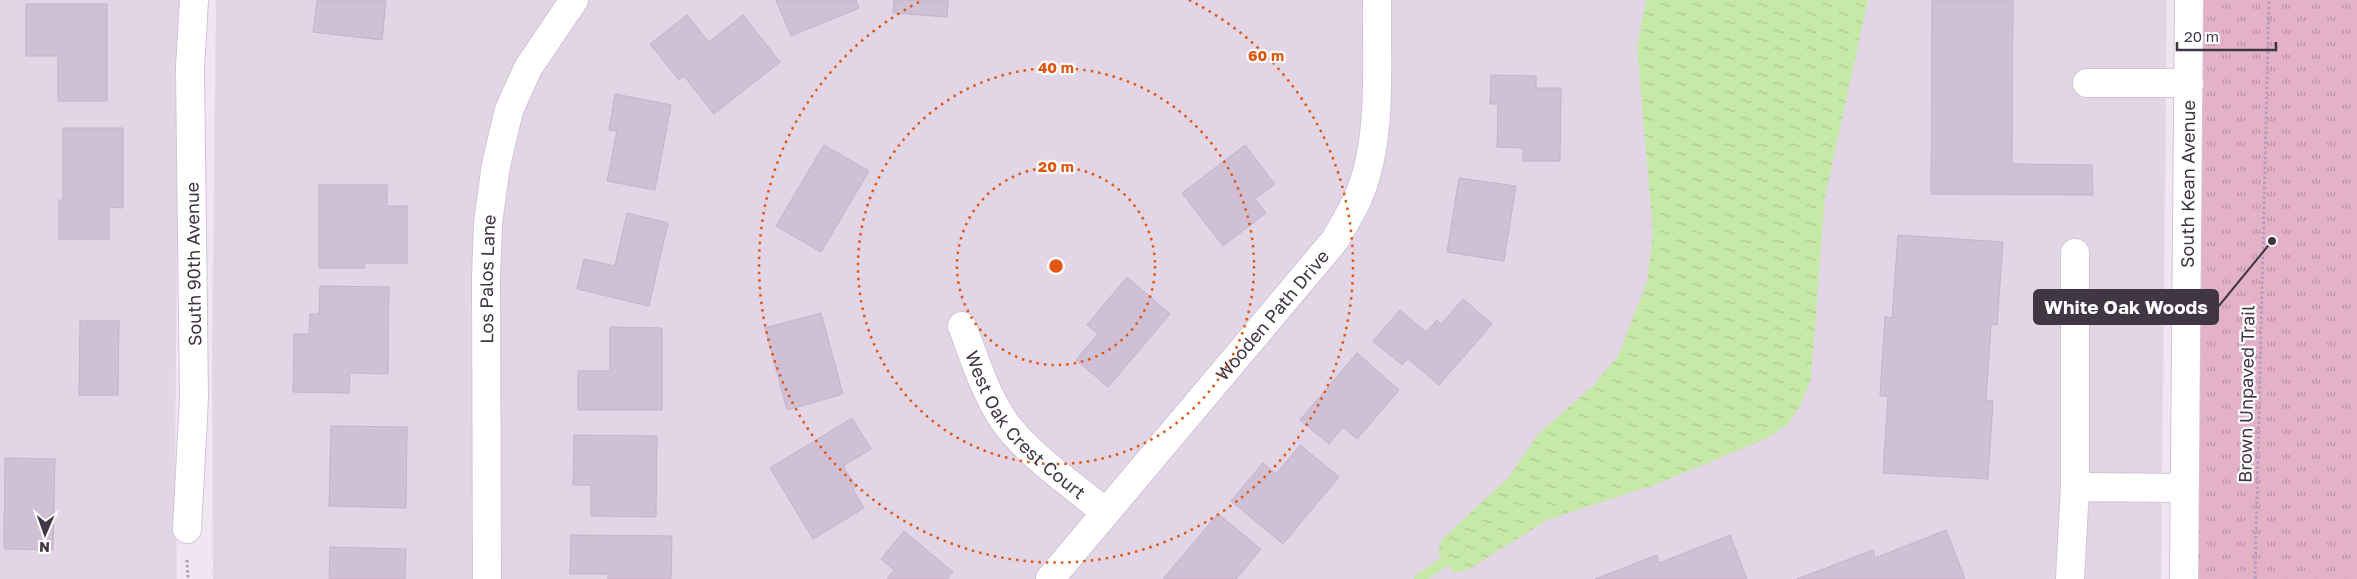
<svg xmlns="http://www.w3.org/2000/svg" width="2357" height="579" viewBox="0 0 2357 579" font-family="'Golos Text',sans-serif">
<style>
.residential{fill:#e2d5e5}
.park{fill:url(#park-tufts)}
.water{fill:url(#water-ripples)}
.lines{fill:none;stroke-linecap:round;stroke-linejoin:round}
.stream{stroke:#c6e9a7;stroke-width:10}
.building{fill:#d0c0d5;stroke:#c5b1cc}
.minor-casing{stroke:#d3c4d7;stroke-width:30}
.path{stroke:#b69cbd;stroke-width:3;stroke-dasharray:2.5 2.5;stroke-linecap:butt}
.minor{stroke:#fff;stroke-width:28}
.ring{fill:none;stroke:#e0570f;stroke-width:2.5;stroke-dasharray:2.5 5}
.labels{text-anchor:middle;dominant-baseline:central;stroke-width:4.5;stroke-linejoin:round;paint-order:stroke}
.street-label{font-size:18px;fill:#403644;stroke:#fff}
.centre{fill:#e0570f;stroke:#fff;stroke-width:2.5}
.ring-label{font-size:15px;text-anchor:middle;font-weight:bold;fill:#e0570f;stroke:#fff;stroke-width:4.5;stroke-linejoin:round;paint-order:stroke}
.leader{fill:none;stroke:#403644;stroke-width:2}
.callout-dot{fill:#403644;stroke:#fff;stroke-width:2}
.callout{fill:#403644;stroke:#403644;stroke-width:2}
.callout-label{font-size:19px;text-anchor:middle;font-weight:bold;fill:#fff}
</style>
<defs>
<pattern id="park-tufts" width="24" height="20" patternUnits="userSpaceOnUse" patternTransform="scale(1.25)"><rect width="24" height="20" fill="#e3b2c6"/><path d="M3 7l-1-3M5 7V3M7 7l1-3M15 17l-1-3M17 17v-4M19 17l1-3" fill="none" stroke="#b992a2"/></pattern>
<pattern id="water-ripples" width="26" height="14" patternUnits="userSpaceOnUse" patternTransform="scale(1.25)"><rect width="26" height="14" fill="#c6e9a7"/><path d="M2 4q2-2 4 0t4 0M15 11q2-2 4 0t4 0" fill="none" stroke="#abc891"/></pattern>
</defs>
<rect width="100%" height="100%" fill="#f0e6f2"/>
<g class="residential">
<polygon points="0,0 179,0 175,478 177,579 0,579"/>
<polygon points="216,0 2167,0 2161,579 213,579 212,357"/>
</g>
<polygon class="park" points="2190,0 2357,0 2357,579 2184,579"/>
<polygon class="water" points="1646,0 1868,0 1825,197 1811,379 1800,406 1787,425 1763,440 1654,485 1547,520 1469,569 1455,573 1438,553 1442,539 1508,478 1539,433 1593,386 1618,356 1647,282 1653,233 1637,47"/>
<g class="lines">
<polyline class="stream" points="1419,579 1444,562"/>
</g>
<g class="building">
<polygon points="317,0 386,0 382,40 313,32"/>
<polygon points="776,0 856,0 859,8 791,36"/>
<polygon points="894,0 948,0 947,17 893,13"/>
<polygon points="1932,0 2013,0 2012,164 2092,165 2093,195 1931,194"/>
<polygon points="26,4 107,4 107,101 58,101 58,56 26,56"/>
<polygon points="687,15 709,42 743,15 780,62 714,114 684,76 679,80 650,44"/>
<polygon points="1491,75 1536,76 1536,88 1561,88 1560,161 1523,161 1523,148 1497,147 1498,104 1490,104"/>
<polygon points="615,94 671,105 655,190 607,181 617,131 609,130"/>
<polygon points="63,128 123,128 123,208 109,207 109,239 59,239 59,200 63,200"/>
<polygon points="824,145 869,171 821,252 776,226"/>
<polygon points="1245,145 1275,184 1255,199 1266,213 1223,246 1182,193"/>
<polygon points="1459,178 1516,186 1504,261 1447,252"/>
<polygon points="319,185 387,185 387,206 407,206 407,263 364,263 365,268 319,268"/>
<polygon points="627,213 668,223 649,306 577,289 584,259 615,266"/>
<polygon points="1898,235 2003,242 1997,325 1991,324 1986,400 1993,401 1988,479 1883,473 1888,396 1880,396 1885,317 1892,318"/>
<polygon points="1127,277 1170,314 1108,387 1076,360 1098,334 1087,325"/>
<polygon points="320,286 389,287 388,374 350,373 349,393 293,392 294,334 309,334 310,314 319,314"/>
<polygon points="1463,299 1492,324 1439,385 1408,359 1402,365 1373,341 1400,310 1426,332 1437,320 1441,324"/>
<polygon points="821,313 843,394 787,410 765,328"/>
<polygon points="80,321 119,321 118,395 79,395"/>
<polygon points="610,327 662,328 662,410 578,410 578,371 610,371"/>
<polygon points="1357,353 1399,390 1357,439 1343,427 1329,444 1300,420"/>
<polygon points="852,418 871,449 843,466 856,487 853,489 864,508 813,539 770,468"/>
<polygon points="331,426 407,427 406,508 329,506"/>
<polygon points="574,435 657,436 656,517 591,516 591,485 573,485"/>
<polygon points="1300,445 1339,477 1283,544 1231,501 1263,463 1276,474"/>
<polygon points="5,458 55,459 53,550 4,549"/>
<polygon points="1218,514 1261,549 1236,579 1163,579"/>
<polygon points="1946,530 1965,579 1797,579 1873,550 1875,558"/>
<polygon points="904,531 953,572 947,579 887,579 894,570 881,559"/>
<polygon points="571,535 672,536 671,579 608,579 608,574 570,574"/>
<polygon points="1730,535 1747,579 1595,579 1657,555 1659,563"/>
<polygon points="330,547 406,549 405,579 329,579"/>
</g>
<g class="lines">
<g class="minor-casing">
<g id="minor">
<polyline points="2087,83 2189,83"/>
<path id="s1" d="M 962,326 C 974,357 984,390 1002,418 C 1024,452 1073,485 1105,512"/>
<polyline points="2075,487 2184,488"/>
<polyline points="187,529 194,398 190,68 194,0"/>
<path id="s2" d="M 487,579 L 486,277 L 488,223 L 496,165 L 509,110 L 528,68 L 574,0"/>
<path id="s3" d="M 1050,579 L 1335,240 C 1343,225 1354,209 1360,193 C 1383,136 1376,61 1377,0"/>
<polyline points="2070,579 2075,487 2075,253"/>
<path id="s4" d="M 2184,579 L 2189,0"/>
</g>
</g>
<g class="path">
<polyline points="187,560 188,579"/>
<polyline points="2255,579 2269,0"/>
</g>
<use href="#minor" class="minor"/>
</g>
<g class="ring">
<circle cx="1056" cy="266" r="99"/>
<circle cx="1056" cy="266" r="198"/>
<path d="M1189 0A297 297 0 1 1 923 0"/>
</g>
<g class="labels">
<g class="street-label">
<text stroke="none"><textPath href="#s4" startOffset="395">South Kean Avenue</textPath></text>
<text transform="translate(193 264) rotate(-91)">South 90th Avenue</text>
<text stroke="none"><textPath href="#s2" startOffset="300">Los Palos Lane</textPath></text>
<text stroke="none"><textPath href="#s3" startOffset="345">Wooden Path Drive</textPath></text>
<text transform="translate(2246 394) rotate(-89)">Brown Unpaved Trail</text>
<text stroke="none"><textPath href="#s1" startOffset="120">West Oak Crest Court</textPath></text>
</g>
</g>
<circle cx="1056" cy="266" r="8" class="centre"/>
<g class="ring-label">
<text x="1266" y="61">60 m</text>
<text x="1056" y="73">40 m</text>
<text x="1056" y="172">20 m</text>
</g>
<path class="leader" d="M2272 241L2218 307"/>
<circle class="callout-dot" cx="2272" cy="241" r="5"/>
<rect class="callout" x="2034" y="290" width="184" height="34" rx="5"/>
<g class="callout-label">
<text x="2126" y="314">White Oak Woods</text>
</g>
<g transform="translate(45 534) rotate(182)" stroke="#ffffff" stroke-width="4" paint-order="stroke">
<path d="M0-4L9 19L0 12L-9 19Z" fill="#403644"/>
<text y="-8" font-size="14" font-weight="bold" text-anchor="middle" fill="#403644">N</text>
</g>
<path d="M2177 42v8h99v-8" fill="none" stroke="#403644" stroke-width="2.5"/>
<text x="2184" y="42" font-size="15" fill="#403644" stroke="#ffffff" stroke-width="4" paint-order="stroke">20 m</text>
</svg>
